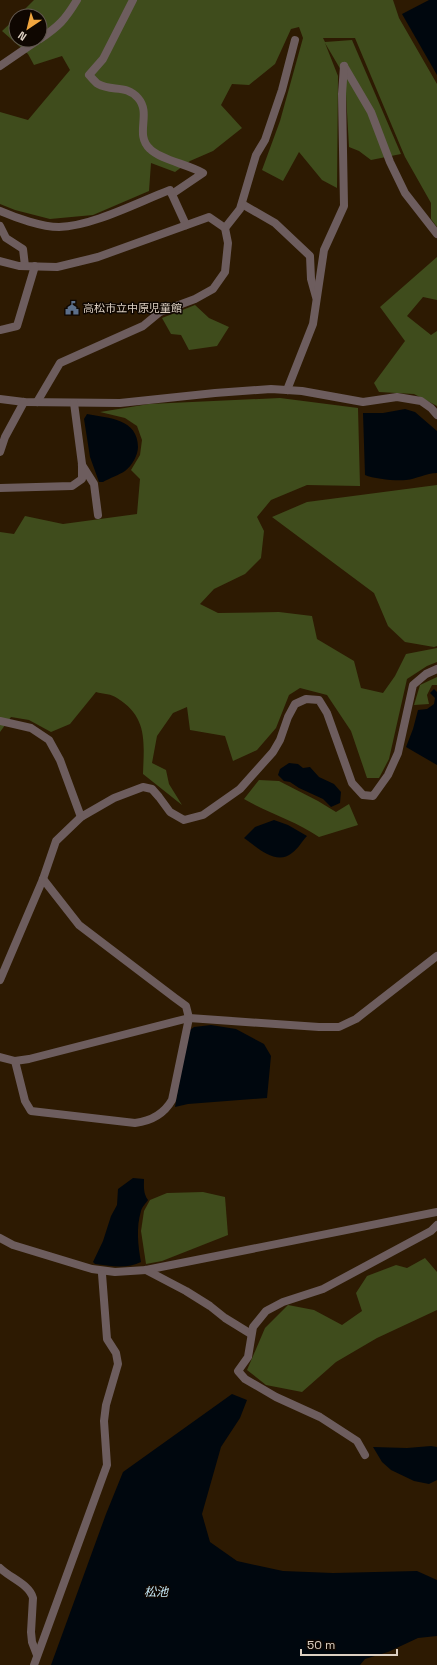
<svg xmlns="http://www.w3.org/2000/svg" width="437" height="1665" viewBox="0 0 437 1665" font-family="'Space Grotesk','Noto Sans JP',sans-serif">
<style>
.green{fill:#3f4c1c}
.water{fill:#00070e}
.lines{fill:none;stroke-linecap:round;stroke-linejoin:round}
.minor{stroke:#6d5d5e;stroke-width:8}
.labels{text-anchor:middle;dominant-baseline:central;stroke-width:3;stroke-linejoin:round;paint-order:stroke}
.poi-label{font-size:11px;fill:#ddd0c2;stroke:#0f0701;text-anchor:start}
.water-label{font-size:12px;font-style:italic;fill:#c6eafa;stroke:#0f0701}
</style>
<rect width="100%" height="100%" fill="#2d1a02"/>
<g class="green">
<polygon points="34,0 393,0 399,18 437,84 437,227 431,219 431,203 405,157 355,38 323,38 325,42 352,40 401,154 371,160 359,151 349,147 345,77 325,43 338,76 337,188 322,180 299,152 283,181 262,170 280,121 303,38 299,27 291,29 275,64 249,85 232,84 221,105 242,128 213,151 190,161 175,172 151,163 149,191 93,215 50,219 15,210 0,204 0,112 28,120 70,70 62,56 34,65 28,54 2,31 16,18 16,40 40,40 40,16 18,16"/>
<polygon points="437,257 437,300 423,297 407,316 431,335 437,331 437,406 414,394 379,392 374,383 405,341 380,307"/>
<polygon points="195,305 209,318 229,327 217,346 189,350 181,335 171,334 162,318"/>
<path d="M 280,398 L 358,408 L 360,486 L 307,485 L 271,500 L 257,517 L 264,531 L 261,558 L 245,574 L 214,589 L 200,604 L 218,613 L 279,612 L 312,616 L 317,639 L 354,661 L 361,688 L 383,693 L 395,676 L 406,654 L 437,648 L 437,662 L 427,666 L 407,679 L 389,759 L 379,778 L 367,778 L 351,731 L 327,695 L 300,688 L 289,695 L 276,728 L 257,750 L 233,761 L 225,736 L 190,730 L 187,707 L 173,713 L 157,736 L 152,763 L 166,770 L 169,784 L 182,805 L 143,774 C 144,742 148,717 117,698 C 112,694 103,694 96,692 L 70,724 L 51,732 L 29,720 L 11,717 L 0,732 L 0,532 L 14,534 L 25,516 L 63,524 L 137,514 L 140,479 L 131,470 L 140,455 L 142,440 L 137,426 L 125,418 L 100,412 L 149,404 Z"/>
<polygon points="437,485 437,646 434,647 405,642 388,626 374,593 272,517 307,502"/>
<polygon points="437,677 437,685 432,685 427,695 429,704 414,705 420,685"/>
<path d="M 259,780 L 279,781 L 318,801 L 336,812 L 349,804 L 358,825 L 319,837 C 296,821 268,813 244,799 Z"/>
<polygon points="203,1192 225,1197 228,1235 162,1261 146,1264 141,1231 144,1211 150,1200 167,1193"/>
<polygon points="425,1258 437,1272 437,1310 377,1338 336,1362 302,1392 266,1385 247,1370 265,1328 288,1305 314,1310 342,1325 362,1311 356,1293 367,1276 396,1265 407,1268"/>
</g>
<g class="water">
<polygon points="429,0 437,0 437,75 402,14"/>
<path d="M 405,409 L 415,412 L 437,431 L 437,473 C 426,473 417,479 406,480 C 395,481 374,479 365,475 L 363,413 L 383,413 Z"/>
<path d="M 87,414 C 109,418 138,419 138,447 C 138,455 132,466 125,471 C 119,475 110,478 103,482 L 99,482 L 90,457 L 84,419 Z"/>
<polygon points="434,689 437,692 437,765 406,747 413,729 418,710 427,709 434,704 435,698 430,693"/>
<polygon points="289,763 298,764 303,768 310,767 319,777 334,784 341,792 340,803 331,807 323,799 299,788 290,782 284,781 278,775 280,769"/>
<path d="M 274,820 L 288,825 L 307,836 C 302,841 298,849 292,853 C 276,866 257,847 244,838 L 255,827 Z"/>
<polygon points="211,1025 236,1029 264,1044 271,1056 267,1098 188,1104 175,1107 182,1065 190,1030 194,1027"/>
<path d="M 133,1178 L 144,1179 C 144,1186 143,1193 148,1200 C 146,1203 142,1207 141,1211 C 136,1227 138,1246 141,1262 C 128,1269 109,1266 95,1264 L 93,1262 L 103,1241 L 111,1216 L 117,1205 L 118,1189 Z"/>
<polygon points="232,1394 247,1400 240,1418 221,1447 202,1514 210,1542 237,1561 283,1571 333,1573 417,1571 437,1580 437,1636 418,1638 388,1652 365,1659 360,1665 51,1665 106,1514 123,1472"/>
<polygon points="431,1446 437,1447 437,1480 429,1484 414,1481 391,1470 382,1462 373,1447 407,1448"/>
</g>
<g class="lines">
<g class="minor">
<path d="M 133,0 L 103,59 L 89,75 C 92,78 95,82 98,84 C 112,92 126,84 138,98 C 152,114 134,134 150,149 C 161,160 187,164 203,173 L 172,194"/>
<path d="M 40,39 C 59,26 65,20 77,0"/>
<polyline points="0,66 38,40"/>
<polyline points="344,66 371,112 390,162 405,193 437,234"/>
<polyline points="242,204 275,223 310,256 311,279 316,297"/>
<path d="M 0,211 C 16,218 42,227 59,227 C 93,226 138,202 170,190 L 186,225"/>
<polyline points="0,226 6,238 23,249 25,266"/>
<polyline points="225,228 240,209 256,155 265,140 282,90 295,40"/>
<polyline points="0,261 19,266 57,267 98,257 209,217 225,228 228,243 225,272 213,289 195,299 160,312 143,326 60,363 37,402"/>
<polyline points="0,330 17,326 35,266"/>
<polyline points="287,390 313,324 324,250 344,206 342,94 344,66"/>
<polyline points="0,399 24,402 120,403 215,393 271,389 302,391 363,402 397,397 421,401 431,408 437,415"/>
<polyline points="0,452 5,437 24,402"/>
<polyline points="82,465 94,484 98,515"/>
<polyline points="0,488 72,486 82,479 82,464 74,403"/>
<polyline points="0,721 31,728 49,740 60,760 81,817"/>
<polyline points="0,980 43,879 56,841 81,817 114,798 143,787 152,789 159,797 170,812 184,820 203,815 240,789 273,752 280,740 288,717 295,704 306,699 319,700 327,713 352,783 363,795 373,796 388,775 398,753 413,685 426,674 437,669"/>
<polyline points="0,1057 15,1061 29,1059 189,1018 319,1027 339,1027 356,1019 437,956"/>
<path d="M 15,1061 L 25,1101 L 31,1111 L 135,1123 C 151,1121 164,1114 172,1100 L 189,1018 L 186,1006 L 175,998 L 79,925 L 43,879"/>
<polyline points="0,1238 13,1245 92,1269 115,1272 146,1270 437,1212"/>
<polyline points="146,1270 186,1291 210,1306 225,1318 251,1334"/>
<polyline points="365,1455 357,1441 320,1417 276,1397 245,1379 238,1371 248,1357 253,1327 266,1311 283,1302 323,1289 431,1231 437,1225"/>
<path d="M 0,1568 C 10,1578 29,1584 33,1598 L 31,1632 L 32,1642 L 37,1655"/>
<polyline points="34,1665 107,1465 104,1421 106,1405 118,1364 116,1353 107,1339 102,1274"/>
</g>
</g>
<defs>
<g id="civic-bare" transform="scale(1.08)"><path d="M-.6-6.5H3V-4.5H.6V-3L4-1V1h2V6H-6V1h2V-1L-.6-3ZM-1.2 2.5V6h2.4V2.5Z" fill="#5c6f8a" stroke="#0f0701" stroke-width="2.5" paint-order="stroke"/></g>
</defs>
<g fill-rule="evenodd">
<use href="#civic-bare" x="72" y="308"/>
</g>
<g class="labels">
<g class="poi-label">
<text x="83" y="308">高松市立中原児童館</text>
</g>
<g class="water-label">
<text x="156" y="1592">松池</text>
</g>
</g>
<g transform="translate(28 28) rotate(215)"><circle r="19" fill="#0f0701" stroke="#61574e"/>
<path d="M0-3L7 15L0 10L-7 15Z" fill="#f1a63f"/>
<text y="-6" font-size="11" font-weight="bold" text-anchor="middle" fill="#ddd0c2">N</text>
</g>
<path d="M301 1649v6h96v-6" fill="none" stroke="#ddd0c2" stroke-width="2"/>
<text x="307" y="1649" font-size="12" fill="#ddd0c2" stroke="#0f0701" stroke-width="3" paint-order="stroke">50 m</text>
</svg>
